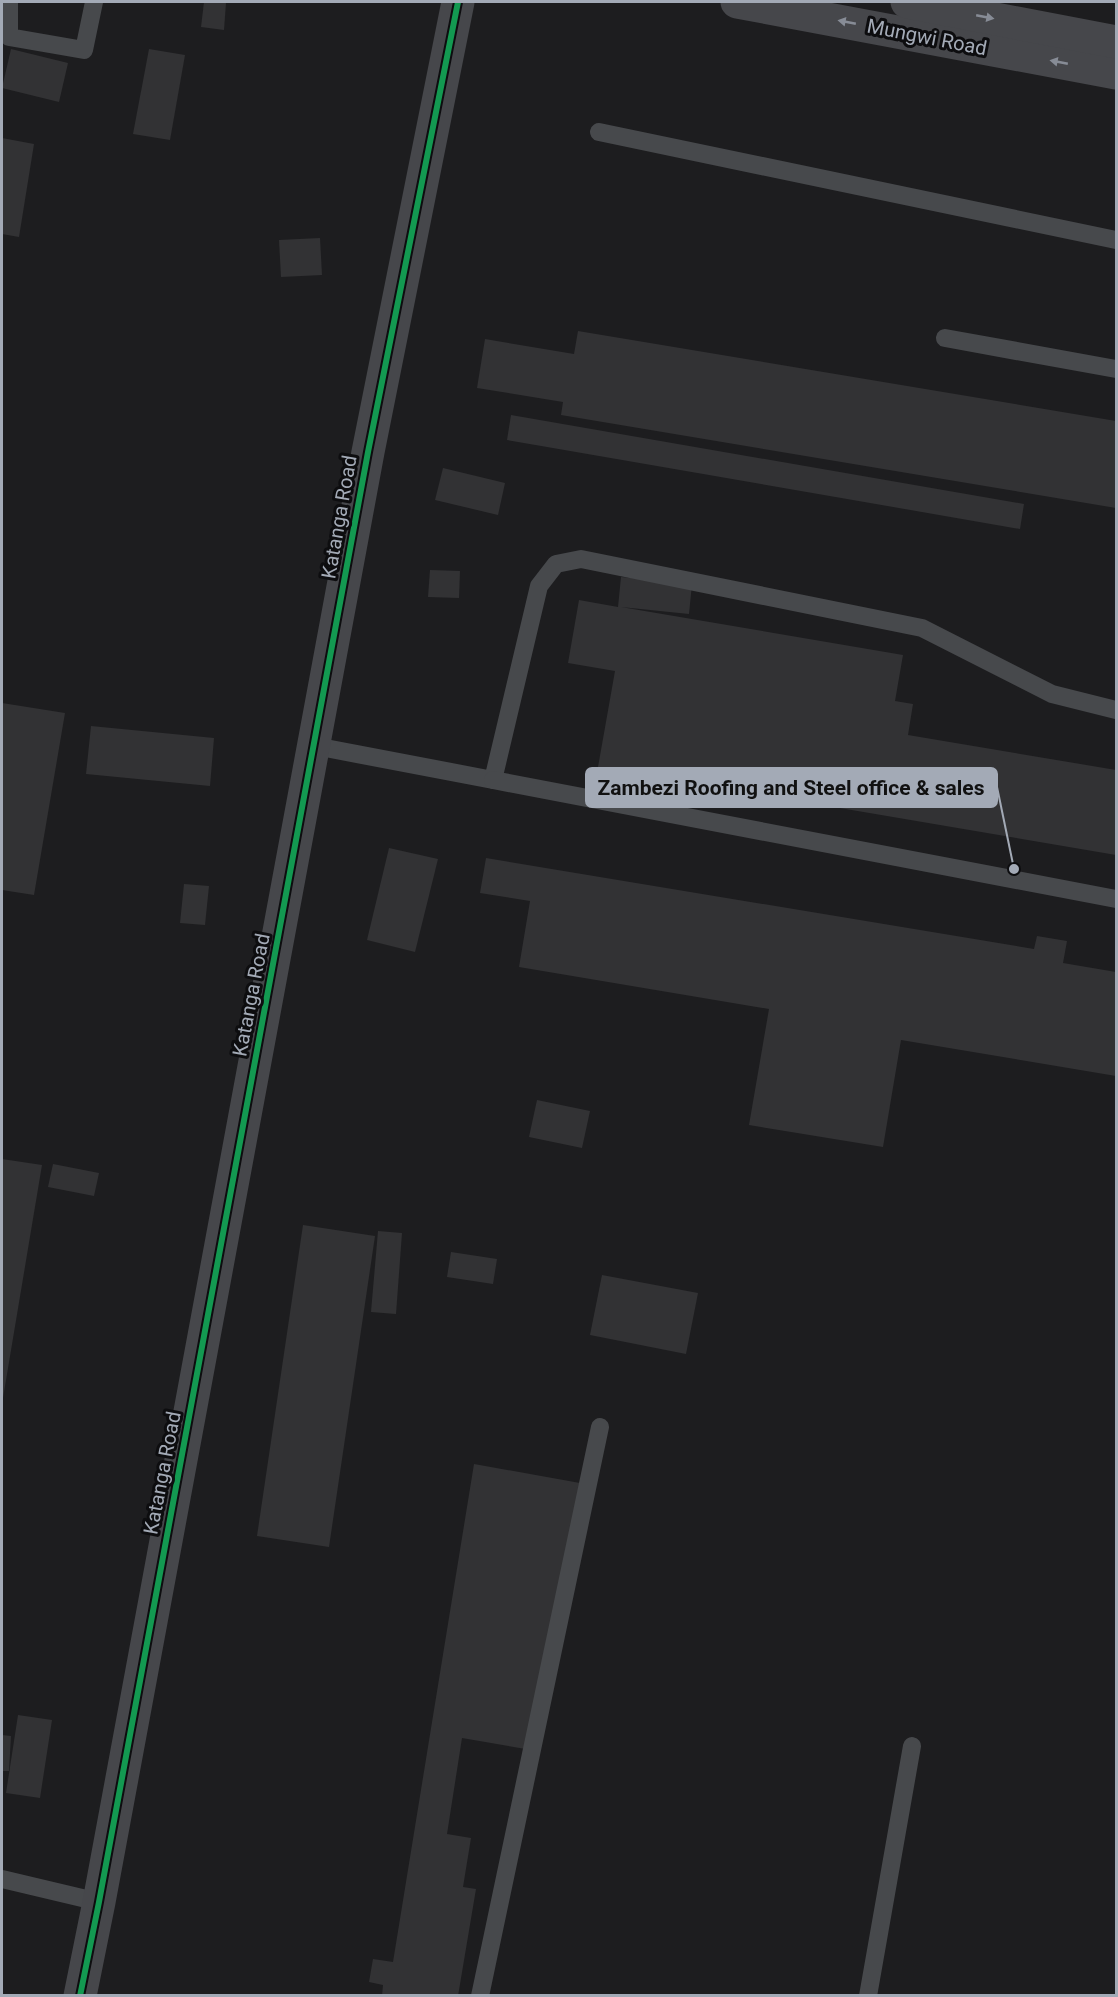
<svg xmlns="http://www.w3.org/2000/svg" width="1118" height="1997" viewBox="0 0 1118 1997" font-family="Roboto,sans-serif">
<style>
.built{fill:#1d1d1f}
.building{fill:#323234}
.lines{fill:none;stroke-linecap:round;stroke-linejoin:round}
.lane{stroke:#47494c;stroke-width:18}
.secondary{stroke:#46474b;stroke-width:33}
.cycleway-casing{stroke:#0d0d0f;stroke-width:10}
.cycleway{stroke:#139951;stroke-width:6}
.oneway{fill:#878c96}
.labels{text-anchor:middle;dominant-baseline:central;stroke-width:6;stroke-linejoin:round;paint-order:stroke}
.street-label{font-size:20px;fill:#a3aab6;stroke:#0d0d0f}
.leader{fill:none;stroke:#a3aab6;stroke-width:2}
.callout-dot{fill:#a3aab6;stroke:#0d0d0f;stroke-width:2}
.callout{fill:#a3aab6;stroke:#a3aab6;stroke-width:2}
.callout-label{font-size:21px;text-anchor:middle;font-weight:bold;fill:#111}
</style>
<rect width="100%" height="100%" fill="#131313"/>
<rect class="built" x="2" y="2" width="1114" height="1993"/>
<g class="building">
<polygon points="204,2 226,3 224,30 201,27"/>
<polygon points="11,49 68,63 59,102 2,88"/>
<polygon points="149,49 185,55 170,140 133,134"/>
<polygon points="2,138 34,144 19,237 2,234"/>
<polygon points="320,238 322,275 281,277 279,240"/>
<polygon points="578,331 1116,421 1116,508 561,415 563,402 477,388 485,339 574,354"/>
<polygon points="511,415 1024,504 1020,529 507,440"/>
<polygon points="443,468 505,483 498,515 435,500"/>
<polygon points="430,570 460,571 459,598 428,597"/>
<polygon points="621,577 692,584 689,614 621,607 903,655 895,701 913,704 908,735 1116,770 1116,855 598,767 615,671 568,663 579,600 618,607"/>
<polygon points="2,703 65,713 34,895 2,890"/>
<polygon points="91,726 214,738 210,786 86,774"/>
<polygon points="389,848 438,859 415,952 367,940"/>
<polygon points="486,858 1034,949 1037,936 1067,941 1063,963 1116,972 1116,1076 901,1040 883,1147 749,1125 769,1009 519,967 530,901 480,893"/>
<polygon points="184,884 209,886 205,925 180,923"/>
<polygon points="537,1100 590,1111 582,1148 529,1137"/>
<polygon points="2,1159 42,1165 3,1398 2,1398"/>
<polygon points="53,1164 99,1173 94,1196 48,1187"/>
<polygon points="303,1225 375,1236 329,1547 257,1536"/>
<polygon points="378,1231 402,1233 396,1314 371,1312"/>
<polygon points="451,1252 497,1259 493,1284 447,1277"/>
<polygon points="602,1275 698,1293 686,1354 590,1335"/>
<polygon points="474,1464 580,1483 537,1751 462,1738 447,1834 471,1838 463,1887 476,1889 458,1996 382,1996 383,1985 369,1982 373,1959 393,1962"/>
<polygon points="18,1715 52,1720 40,1798 6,1793"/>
<polygon points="2,1735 11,1736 9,1771 2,1771"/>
</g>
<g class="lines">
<g class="lane">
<polyline points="9,2 9,37 84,50 94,2"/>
<polyline points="599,132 1116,240"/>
<polyline points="945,338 1116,369"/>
<polyline points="315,746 493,780 539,586 556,564 581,559 922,628 1052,694 1116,710"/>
<polyline points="493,780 1116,899"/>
<polyline points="2,1879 99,1902"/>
<polyline points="480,1996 600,1427"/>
<polyline points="868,1996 912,1746"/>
</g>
<g class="secondary">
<polyline points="737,2 1116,73"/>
<polyline points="907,2 1116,42"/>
<polyline points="80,1996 99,1902 368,452 458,2"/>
</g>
<g class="cycleway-casing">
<polyline id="cycleway" points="80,1996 99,1902 368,452 458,2"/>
</g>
<use href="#cycleway" class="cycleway"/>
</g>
<defs><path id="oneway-solid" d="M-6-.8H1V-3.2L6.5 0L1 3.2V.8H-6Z" transform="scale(1.5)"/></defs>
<g class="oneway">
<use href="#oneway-solid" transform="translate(985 17) rotate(11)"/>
<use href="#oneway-solid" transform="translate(847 22) rotate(-169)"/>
<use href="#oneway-solid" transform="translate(1059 62) rotate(-169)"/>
</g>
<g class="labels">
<g class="street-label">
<text transform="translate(927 37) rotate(11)">Mungwi Road</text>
<text transform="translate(339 517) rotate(-80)">Katanga Road</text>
<text transform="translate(251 995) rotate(-79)">Katanga Road</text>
<text transform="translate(162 1473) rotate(-79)">Katanga Road</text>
</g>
</g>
<path class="leader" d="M1014 869L997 787"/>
<circle class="callout-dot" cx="1014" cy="869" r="6"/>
<rect class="callout" x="586" y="768" width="411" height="39" rx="6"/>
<g class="callout-label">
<text x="791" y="795">Zambezi Roofing and Steel office &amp; sales</text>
</g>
<rect width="1118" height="1997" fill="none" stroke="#a3aab6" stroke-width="6"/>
</svg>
